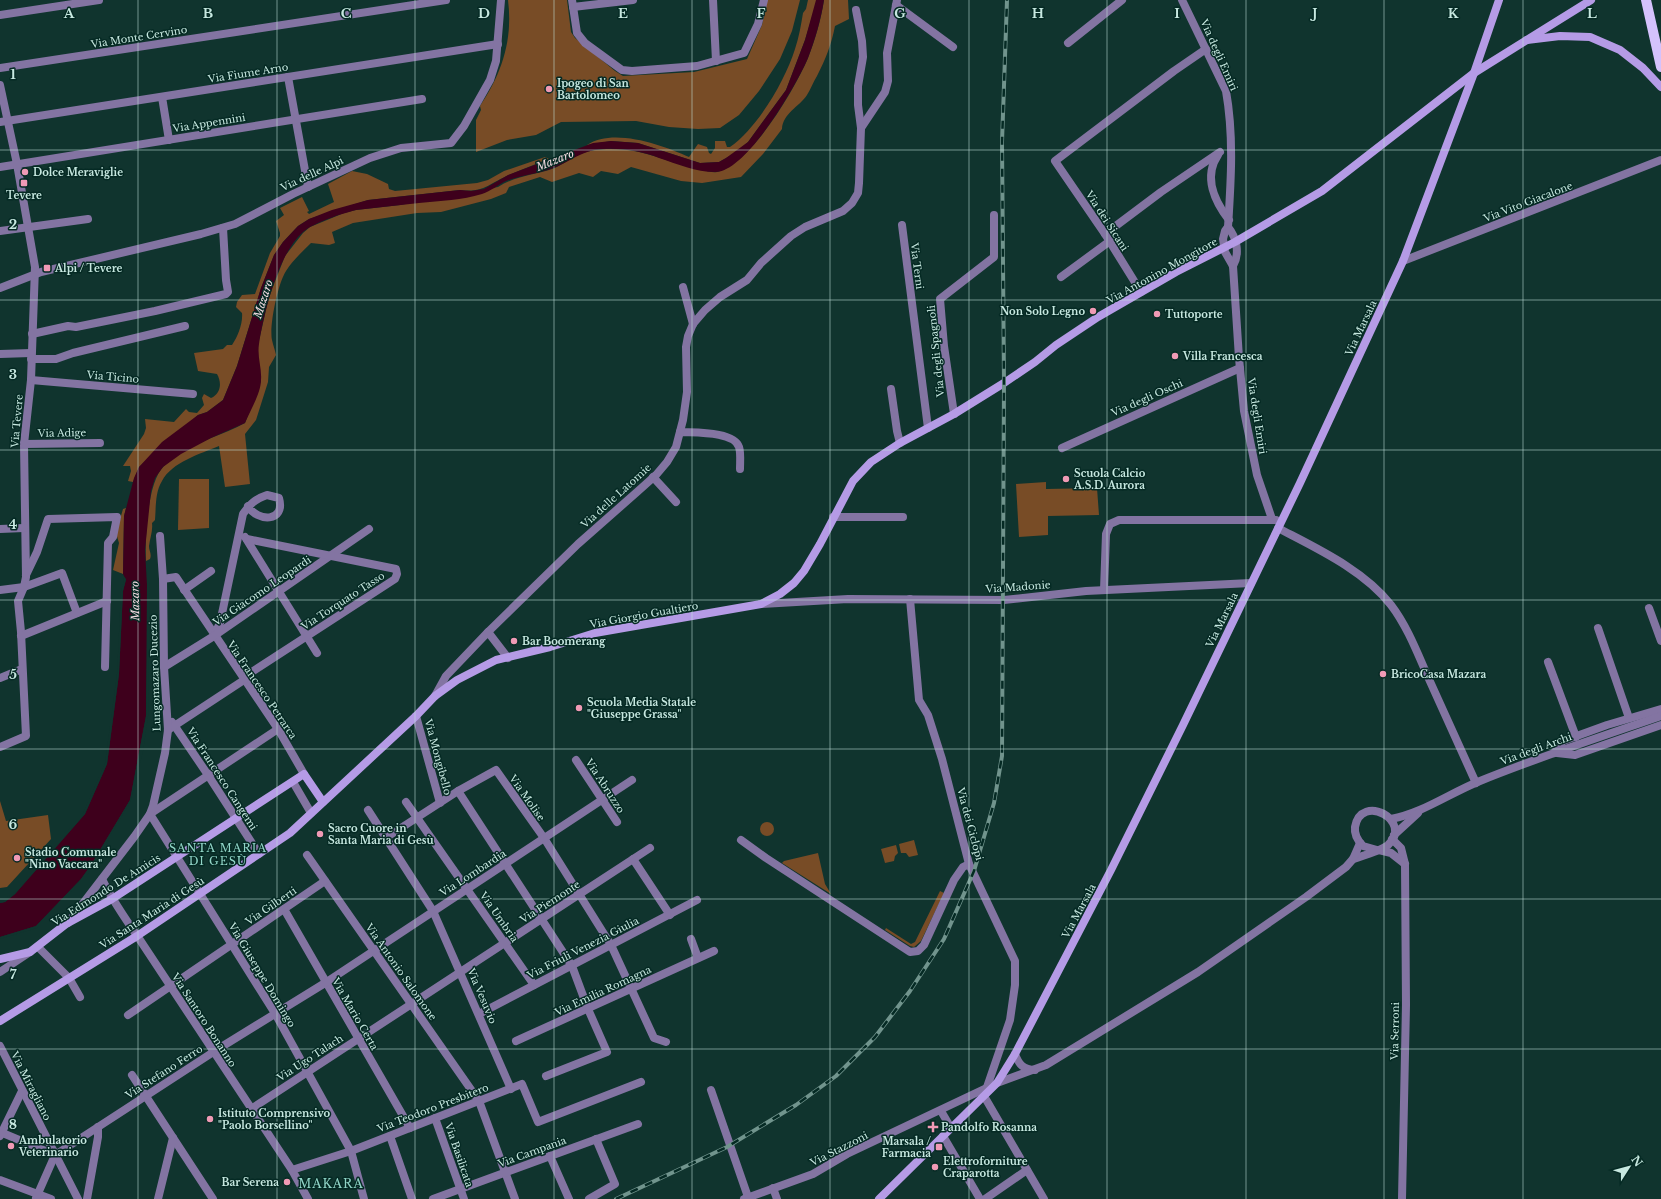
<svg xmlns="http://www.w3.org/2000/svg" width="1661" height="1199" viewBox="0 0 1661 1199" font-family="'Libre Baskerville',serif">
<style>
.green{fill:#784c26}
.water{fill:#3e001c}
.pier{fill:#10342e}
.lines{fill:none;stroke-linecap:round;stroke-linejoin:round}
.street{stroke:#8374a2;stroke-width:8}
.secondary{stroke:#b59be6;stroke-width:8}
.primary{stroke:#d5c2fc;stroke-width:10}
.rail-casing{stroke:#71948d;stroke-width:4}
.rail{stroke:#052a24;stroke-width:2.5;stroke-dasharray:8;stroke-linecap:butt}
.grid{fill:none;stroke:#c7e8e0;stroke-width:1;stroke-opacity:0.55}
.poi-dot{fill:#f09ab5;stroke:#052a24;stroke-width:1.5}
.labels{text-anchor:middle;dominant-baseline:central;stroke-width:3;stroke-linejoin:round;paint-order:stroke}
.street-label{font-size:10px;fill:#c7e8e0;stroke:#052a24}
.poi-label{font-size:10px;font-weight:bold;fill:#c7e8e0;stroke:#052a24;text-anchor:start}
.water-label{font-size:11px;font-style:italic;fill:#f2dbe1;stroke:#052a24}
.neighbourhood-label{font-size:11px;letter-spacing:1px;fill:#91d5c7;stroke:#052a24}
.quarter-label{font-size:12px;letter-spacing:1px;fill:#91d5c7;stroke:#052a24}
.grid-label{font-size:13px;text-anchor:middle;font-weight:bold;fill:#c7e8e0;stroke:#052a24;stroke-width:3;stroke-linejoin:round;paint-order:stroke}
</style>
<rect width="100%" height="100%" fill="#10342e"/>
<g class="green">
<path d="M 508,0 L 567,0 L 571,32 L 575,38 L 615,71 L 623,76 L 694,72 L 747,59 L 762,25 L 767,0 L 800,0 L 792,31 L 780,59 L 759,91 L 739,115 L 720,128 L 698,129 L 669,127 L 636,121 L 561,122 L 536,135 L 507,140 L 476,152 L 476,120 L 481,110 L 480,106 C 502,73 513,40 508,0 Z"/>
<path d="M 808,0 L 816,0 L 816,4 L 805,40 L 786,90 L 748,142 L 735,153 L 719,162 L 700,163 L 638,143 L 611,141 L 587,145 C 613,127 663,145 689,157 L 698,144 L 707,147 L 709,153 L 711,154 L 715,148 L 715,141 L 725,141 L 727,147 L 730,147 C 758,127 785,81 795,49 C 799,37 801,25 803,13 L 806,9 Z"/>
<path d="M 824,0 L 848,0 L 849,19 L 835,26 C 831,46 826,58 817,76 C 813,82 811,89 807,95 C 799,107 783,113 782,129 L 763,154 L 741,177 L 702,183 L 681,181 L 631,167 L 618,174 L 601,171 L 593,177 L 579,173 L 552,182 L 540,177 L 509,187 L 506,193 L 491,199 L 441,212 L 417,213 L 353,223 L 332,232 L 335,243 L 329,245 L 311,243 C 302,252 293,260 286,271 C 278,283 269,326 272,340 C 273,345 275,350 276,355 L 269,367 L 268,382 L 256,420 L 245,434 L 250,484 L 225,487 L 219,446 C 200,454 172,462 162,481 C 155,492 156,508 155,520 L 152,523 C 153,531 150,538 149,546 C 149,551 152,554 150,559 L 146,561 C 145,539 147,482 164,466 C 177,454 195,445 211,438 C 223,433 234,429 245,423 L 261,381 L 258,359 L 258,345 L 269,297 L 285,256 L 303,233 L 310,227 L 344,213 L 356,210 L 400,205 L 498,187 C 515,176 534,175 552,169 C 561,166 568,160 576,156 C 594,147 620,148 639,152 C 660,157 681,166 703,170 C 707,171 713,173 717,172 C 751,164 795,89 808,58 C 815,40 821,20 824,0 Z"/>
<path d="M 545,157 L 549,159 C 536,164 522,169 509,175 C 488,184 484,193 460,190 L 368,200 L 309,219 L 298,226 L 283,242 L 274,255 L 261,288 L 237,366 L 223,400 L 207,412 L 198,415 L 139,467 L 133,482 L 128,481 L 131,471 L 130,466 L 123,466 L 144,434 L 146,428 L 145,419 L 174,422 L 186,409 L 189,412 L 197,413 L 204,405 L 202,398 L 204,394 L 211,398 C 221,393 222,383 217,374 L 198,371 L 194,353 L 223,349 L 227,345 L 232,345 C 238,336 243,323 242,313 L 236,307 L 237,302 L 242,295 L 255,294 L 270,253 L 280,236 L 280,233 L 276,221 L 284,215 L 280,208 L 302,197 L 309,211 L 307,212 L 309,214 L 334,202 L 328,184 L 352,171 L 367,174 L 388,184 L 389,189 L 395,191 L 477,183 L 488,180 L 504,171 Z"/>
<polygon points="179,479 209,479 209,528 178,530"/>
<polygon points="1046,482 1046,489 1097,488 1099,515 1048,516 1048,535 1019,537 1016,484"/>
<polygon points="126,508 124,516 123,574 113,570 119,543 116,533 123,509"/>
<polygon points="0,801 6,821 48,815 51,839 7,887 0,888"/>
<circle cx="767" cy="829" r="7"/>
<polygon points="914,840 918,855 909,857 906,853 901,853 899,844"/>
<polygon points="896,845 898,853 895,856 894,861 885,863 881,849"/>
<polygon points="818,853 825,884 831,894 782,863 784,861"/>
<polygon points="940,891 944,893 921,941 914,947 910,946 885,930 886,928 911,944 915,942"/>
</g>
<path class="water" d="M 816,0 L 824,0 C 821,19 815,40 808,58 C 797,84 746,173 715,172 C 696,172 677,164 659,158 C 639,150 615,147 594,150 C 579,153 567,163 553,168 C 538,174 521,175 506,181 C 498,185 491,191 482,194 C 462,200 441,201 419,203 C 398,205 377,208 356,210 C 341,214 315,222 303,232 C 278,254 264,312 259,344 C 257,357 262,368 261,380 C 261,393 250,411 245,423 L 211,438 L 181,454 L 163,467 L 155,478 L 151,491 L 145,550 L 148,603 L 146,716 L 130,800 L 91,865 L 81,879 L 36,926 L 0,937 L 0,903 L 5,902 L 15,894 L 85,814 L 107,764 L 119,674 L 123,591 L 126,580 L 123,574 L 124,516 L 134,478 L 139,467 L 162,442 L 198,415 L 207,412 L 223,400 L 237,366 L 261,288 L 274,255 L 283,242 L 298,226 L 309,219 L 332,210 L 368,200 L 460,190 L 471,191 L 484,189 L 508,175 L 593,143 L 611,141 L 638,143 L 700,163 L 719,162 L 726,158 L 748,142 L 786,90 L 805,40 Z"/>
<g class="pier">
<polygon points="121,573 126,579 123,591 119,674 107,764 85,814 15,894 5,902 0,903 0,901 4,900 13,893 83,813 105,763 117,674 121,591 124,580"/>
<polygon points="147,582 149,582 150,603 148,716 143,751 131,800 88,874 37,928 0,939 0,937 36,926 81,879 91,865 130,800 146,716"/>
</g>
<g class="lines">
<g class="street">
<polyline points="572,0 577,33 585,43 622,70 632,71 697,66 744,53 758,24 764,0"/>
<polyline points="713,0 716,61"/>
<path d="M 1182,0 L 1226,91 C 1234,136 1231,181 1228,227 L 1225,231 L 1223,239 L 1225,252 L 1233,266 L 1239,358 L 1244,411 L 1257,475 L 1272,519"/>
<polyline points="896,5 953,47"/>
<polyline points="573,7 633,0"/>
<polyline points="856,10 862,41 863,57 858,86 858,105 861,128"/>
<polyline points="0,15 99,0"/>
<polyline points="1068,43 1122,0"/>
<polyline points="0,68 446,0"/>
<polyline points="288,77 308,187"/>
<polyline points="0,85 17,164 35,267 31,380 24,444 26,577 24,587 18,601 21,632 26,736 0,747"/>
<polyline points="162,97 169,140"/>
<polyline points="0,122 498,44"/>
<path d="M 1218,155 C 1203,177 1215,202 1229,220"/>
<polyline points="0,167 422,99"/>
<polyline points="902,225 928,428"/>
<path d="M 1228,227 C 1237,238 1240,254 1233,266"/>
<polyline points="0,231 88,219"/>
<polyline points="1105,234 1161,192 1220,152"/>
<polyline points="1403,261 1661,160"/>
<polyline points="1061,277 1110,241"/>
<polyline points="683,287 693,324"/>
<polyline points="0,288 41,272 201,234 235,224 293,194 370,158 401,148 451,143 464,126 490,80 496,61 501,0"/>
<polyline points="1141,292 1105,234 1055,161 1174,71 1206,49"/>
<polyline points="32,334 68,326 76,327 155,311 226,294 228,292 226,280 223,228"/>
<polyline points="0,354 31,353"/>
<polyline points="31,359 56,359 73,353 185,326"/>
<polyline points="31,380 193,394"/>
<polyline points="891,389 897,431 900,443"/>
<polyline points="954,414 944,346 940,299 994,257 994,215"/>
<path d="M 680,432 C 694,433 734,431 739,447 C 741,453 740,462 740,469"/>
<polyline points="24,444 100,443"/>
<polyline points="1062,448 1240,368"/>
<polyline points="653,477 676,502"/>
<polyline points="833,517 903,517"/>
<path d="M 1278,528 C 1316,548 1364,570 1391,605 C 1407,626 1417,652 1428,677 C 1444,712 1460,747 1476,783"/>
<polyline points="0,529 24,528"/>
<polyline points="245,537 317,653"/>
<polyline points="26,575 37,552 48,519 117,517 113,537 108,543 105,667"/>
<polyline points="163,579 176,577 278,729 304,774"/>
<polyline points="0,590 24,587 62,573 77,613"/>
<polyline points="184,590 211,571"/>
<polyline points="1104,590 1106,534 1110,524 1119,520 1276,520"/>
<polyline points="910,599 919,700 928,715 942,759 969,864 1015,961 1015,985 1010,1020 986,1090"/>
<polyline points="761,604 848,599 1004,600 1086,591 1251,583"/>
<polyline points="1649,608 1661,641"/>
<polyline points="1598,628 1629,718"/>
<polyline points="488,632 578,544 637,492 656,475 667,462 676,447 683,420 687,392 686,347 688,336 693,324 705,310 720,297 747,280 761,263 791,236 805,227 843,211 852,203 858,193 859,183 861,128 885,92 888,81 887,53 897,0"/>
<path d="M 214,635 L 220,623 L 243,514 C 250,504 255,499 267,495 L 279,498 C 286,523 257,522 248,506"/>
<polyline points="21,636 107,601"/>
<polyline points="1548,662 1576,737"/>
<polyline points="164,667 214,636 369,529"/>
<polyline points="0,678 22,669"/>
<polyline points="435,696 446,676 488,632 508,658"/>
<polyline points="416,716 440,803"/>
<polyline points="172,722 208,775 259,854"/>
<polyline points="278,729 150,814 276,1015 351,1151 364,1199"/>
<polyline points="168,730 244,680 247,675 395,579 397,574 396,569 247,539"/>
<polyline points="1554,753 1563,741 1607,725 1661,709"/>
<polyline points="1557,753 1575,755 1661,725"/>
<polyline points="576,760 617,822"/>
<polyline points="293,782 311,813"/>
<polyline points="458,791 572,966 588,1009 607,1052 546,1076"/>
<polyline points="406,802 534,985"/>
<polyline points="368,810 433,911 511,1089"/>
<path d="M 1391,819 C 1423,813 1450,793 1480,781 C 1539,757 1600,737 1661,716"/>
<polyline points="1394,835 1418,813"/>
<polyline points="387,837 458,791 496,770 544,838 611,945 654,1038 666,1042"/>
<polyline points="1392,839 1401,848 1405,864 1406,1005 1402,1199"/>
<polyline points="741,840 766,858 910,952 918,951 924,945 954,880 963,867 969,864"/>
<polyline points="1379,850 1391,853 1405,864"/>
<polyline points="307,855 479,1101 515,1199"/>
<polyline points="633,859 670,915"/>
<path d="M 1353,859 C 1362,856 1381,851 1388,845 C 1414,821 1361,792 1355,827 C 1354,835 1358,841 1363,846 L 1377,850"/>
<path d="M 102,879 C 112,900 126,920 140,940 L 292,1170"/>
<polyline points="284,909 410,1128"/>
<polyline points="68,923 134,837 150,814 153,806 165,753 168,730 164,667 163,579 160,536"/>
<polyline points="691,939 698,958"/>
<polyline points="38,947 69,978 80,997"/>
<polyline points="0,972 30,952"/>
<polyline points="479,1014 697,900"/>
<polyline points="128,1015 325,881"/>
<polyline points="516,1041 714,951"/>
<polyline points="0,1046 78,1199"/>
<path d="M 1015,1054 C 1019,1065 1023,1069 1035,1070"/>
<polyline points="132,1075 213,1199"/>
<polyline points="711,1090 748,1197"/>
<polyline points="984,1096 1044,1199"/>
<polyline points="251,1109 650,848"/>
<polyline points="941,1111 951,1128"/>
<polyline points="435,1118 464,1199"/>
<polyline points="0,1132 55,1155"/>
<polyline points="0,1136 22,1091"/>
<polyline points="390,1136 412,1199"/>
<polyline points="943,1136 980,1199"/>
<polyline points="55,1155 218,1049 325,983 632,780"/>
<polyline points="550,1156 569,1199"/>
<polyline points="0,1180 51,1199"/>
<polyline points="773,1188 777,1199"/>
<polyline points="36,1198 55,1155"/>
<polyline points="87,1199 98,1137 98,1127"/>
<polyline points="158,1199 173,1138"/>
<polyline points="308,1199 292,1170 351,1151 522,1084 538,1122 641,1082"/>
<polyline points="433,1199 638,1124"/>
<polyline points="589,1199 615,1184 596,1139"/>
<polyline points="744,1199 813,1174 847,1154 997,1083 1046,1065 1198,972 1306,897 1346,867 1353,859 1360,843"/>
<polyline points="985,1199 1027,1170"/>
</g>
<g class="secondary">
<polyline points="1527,40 1560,36 1590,37 1620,50 1643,68 1661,87"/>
<polyline points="0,959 30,952 66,924 112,899 304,774 323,802"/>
<polyline points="0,1021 137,936 290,833 416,716 435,696 457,680 496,660 550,647 595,633 761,604 780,594 794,583 804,571 820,544 853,481 871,462 900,443 954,414 1004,383 1035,362 1056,345 1098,317 1176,272 1235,242 1322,191 1474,73 1591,0"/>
<polyline points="879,1199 997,1083 1015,1054 1111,870 1183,725 1300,483 1403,261 1474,73 1499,0"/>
</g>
<polyline class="primary" points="1646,0 1661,67"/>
<g class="rail-casing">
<polyline id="rail" points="616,1199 727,1147 796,1105 836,1076 875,1037 910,991 944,939 974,871 994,803 1002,756 1004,383 1002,142 1007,0"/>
</g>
<use href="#rail" class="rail"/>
</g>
<path class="grid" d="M 138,0 L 138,1199M 277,0 L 277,1199M 415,0 L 415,1199M 554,0 L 554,1199M 692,0 L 692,1199M 830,0 L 830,1199M 969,0 L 969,1199M 1107,0 L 1107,1199M 1246,0 L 1246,1199M 1384,0 L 1384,1199M 1523,0 L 1523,1199M 0,150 L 1661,150M 0,300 L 1661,300M 0,450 L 1661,450M 0,600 L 1661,600M 0,749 L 1661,749M 0,899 L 1661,899M 0,1049 L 1661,1049"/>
<g class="poi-dot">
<circle cx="549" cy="89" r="4"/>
<circle cx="25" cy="172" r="4"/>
<rect x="20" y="179" width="8" height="8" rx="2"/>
<rect x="43" y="264" width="8" height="8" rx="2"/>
<circle cx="1093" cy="311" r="4"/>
<circle cx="1157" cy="314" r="4"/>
<circle cx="1175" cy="356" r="4"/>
<circle cx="1066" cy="479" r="4"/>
<circle cx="514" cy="641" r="4"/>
<circle cx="1383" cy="674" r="4"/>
<circle cx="579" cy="708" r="4"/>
<circle cx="320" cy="834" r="4"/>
<circle cx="17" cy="858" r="4"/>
<circle cx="210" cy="1119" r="4"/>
<path d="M931 1121h4v4h4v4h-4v4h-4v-4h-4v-4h4z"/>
<circle cx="11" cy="1146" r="4"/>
<rect x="935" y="1143" width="8" height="8" rx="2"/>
<circle cx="935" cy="1167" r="4"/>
<circle cx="287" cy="1182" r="4"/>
</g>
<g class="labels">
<g class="street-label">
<text transform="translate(139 37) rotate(-9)">Via Monte Cervino</text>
<text transform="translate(1219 55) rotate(66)">Via degli Emiri</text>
<text transform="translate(248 73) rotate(-9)">Via Fiume Arno</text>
<text transform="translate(209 123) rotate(-9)">Via Appennini</text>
<text transform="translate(312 174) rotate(-25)">Via delle Alpi</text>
<text transform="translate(1528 202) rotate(-21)">Via Vito Giacalone</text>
<text transform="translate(1107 221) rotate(57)">Via dei Sicani</text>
<text transform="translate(917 266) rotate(83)">Via Terni</text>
<text transform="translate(1162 271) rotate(-29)">Via Antonino Mongitore</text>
<text transform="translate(1361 328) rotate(-65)">Via Marsala</text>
<text transform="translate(936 351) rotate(-96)">Via degli Spagnoli</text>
<text transform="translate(113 377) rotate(5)">Via Ticino</text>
<text transform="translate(1147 398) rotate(-24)">Via degli Oschi</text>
<text transform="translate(1257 416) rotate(81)">Via degli Emiri</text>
<text transform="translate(17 421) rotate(-85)">Via Tevere</text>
<text transform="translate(62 433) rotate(-1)">Via Adige</text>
<text transform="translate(616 496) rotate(-42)">Via delle Latomie</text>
<text transform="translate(1018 587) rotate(-4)">Via Madonie</text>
<text transform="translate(262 591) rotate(-34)">Via Giacomo Leopardi</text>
<text transform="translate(343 601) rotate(-33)">Via Torquato Tasso</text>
<text transform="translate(644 615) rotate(-10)">Via Giorgio Gualtiero</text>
<text transform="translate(1222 620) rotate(-64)">Via Marsala</text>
<text transform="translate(155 673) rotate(-92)">Lungomazaro Ducezio</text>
<text transform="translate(262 690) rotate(56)">Via Francesco Petrarca</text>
<text transform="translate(1536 749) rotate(-20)">Via degli Archi</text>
<text transform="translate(438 757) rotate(75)">Via Mongibello</text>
<text transform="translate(222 779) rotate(57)">Via Francesco Cangemi</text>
<text transform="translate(605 786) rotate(57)">Via Abruzzo</text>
<text transform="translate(527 798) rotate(55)">Via Molise</text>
<text transform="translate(970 824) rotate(75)">Via dei Ciclopi</text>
<text transform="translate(473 873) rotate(-33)">Via Lombardia</text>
<text transform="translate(106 890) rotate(-32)">Via Edmondo De Amicis</text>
<text transform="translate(550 902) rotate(-33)">Via Piemonte</text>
<text transform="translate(271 906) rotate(-34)">Via Gilberti</text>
<text transform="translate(1079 911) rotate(-62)">Via Marsala</text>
<text transform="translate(152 913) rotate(-33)">Via Santa Maria di Gesù</text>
<text transform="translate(499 917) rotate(55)">Via Umbria</text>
<text transform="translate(583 948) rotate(-27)">Via Friuli Venezia Giulia</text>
<text transform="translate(401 972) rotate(55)">Via Antonio Salomone</text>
<text transform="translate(262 975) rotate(59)">Via Giuseppe Domingo</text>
<text transform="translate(603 991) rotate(-25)">Via Emilia Romagna</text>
<text transform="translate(482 996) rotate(67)">Via Vesuvio</text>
<text transform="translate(355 1014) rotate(60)">Via Mario Certa</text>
<text transform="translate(204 1020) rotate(57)">Via Santoro Bonanno</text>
<text transform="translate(1395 1031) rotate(-89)">Via Serroni</text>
<text transform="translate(310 1058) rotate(-33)">Via Ugo Talach</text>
<text transform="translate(164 1072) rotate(-33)">Via Stefano Ferro</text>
<text transform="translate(31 1086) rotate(63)">Via Miragliano</text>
<text transform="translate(433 1108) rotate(-21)">Via Teodoro Presbitero</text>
<text transform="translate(839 1149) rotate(-27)">Via Stazzoni</text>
<text transform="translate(532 1152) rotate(-20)">Via Campania</text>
<text transform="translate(459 1155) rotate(71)">Via Basilicata</text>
</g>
<g class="poi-label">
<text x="557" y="83">Ipogeo di San<tspan x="557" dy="12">Bartolomeo</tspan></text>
<text x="33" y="172">Dolce Meraviglie</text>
<text x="24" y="195" text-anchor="middle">Tevere</text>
<text x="55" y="268">Alpi / Tevere</text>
<text x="1085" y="311" text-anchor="end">Non Solo Legno</text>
<text x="1165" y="314">Tuttoporte</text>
<text x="1183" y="356">Villa Francesca</text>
<text x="1074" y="473">Scuola Calcio<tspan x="1074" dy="12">A.S.D. Aurora</tspan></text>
<text x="522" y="641">Bar Boomerang</text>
<text x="1391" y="674">BricoCasa Mazara</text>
<text x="587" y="702">Scuola Media Statale<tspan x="587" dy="12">"Giuseppe Grassa"</tspan></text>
<text x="328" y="828">Sacro Cuore in<tspan x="328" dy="12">Santa Maria di Gesù</tspan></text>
<text x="25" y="852">Stadio Comunale<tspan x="25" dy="12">"Nino Vaccara"</tspan></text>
<text x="218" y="1113">Istituto Comprensivo<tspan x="218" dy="12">"Paolo Borsellino"</tspan></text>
<text x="941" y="1127">Pandolfo Rosanna</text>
<text x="19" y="1140">Ambulatorio<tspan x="19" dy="12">Veterinario</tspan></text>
<text x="931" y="1141" text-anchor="end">Marsala /<tspan x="931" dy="12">Farmacia</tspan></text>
<text x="943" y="1161">Elettroforniture<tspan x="943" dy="12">Craparotta</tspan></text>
<text x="279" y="1182" text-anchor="end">Bar Serena</text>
</g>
<g class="water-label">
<text transform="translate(555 160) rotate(-22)">Mazaro</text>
<text transform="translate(263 299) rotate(-72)">Mazaro</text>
<text transform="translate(135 601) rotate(-91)">Mazaro</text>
</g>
<g class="neighbourhood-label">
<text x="218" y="848">SANTA MARIA<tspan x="218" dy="13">DI GESÙ</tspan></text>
</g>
<g class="quarter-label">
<text x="331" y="1183">MAKARA</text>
</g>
</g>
<g class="grid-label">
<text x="69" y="18">A</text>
<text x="208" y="18">B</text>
<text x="346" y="18">C</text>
<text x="484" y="18">D</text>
<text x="623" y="18">E</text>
<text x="761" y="18">F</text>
<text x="900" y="18">G</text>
<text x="1038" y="18">H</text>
<text x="1177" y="18">I</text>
<text x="1315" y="18">J</text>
<text x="1453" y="18">K</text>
<text x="1592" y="18">L</text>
<text x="13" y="79">1</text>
<text x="13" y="229">2</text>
<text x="13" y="379">3</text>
<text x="13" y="529">4</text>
<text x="13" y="679">5</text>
<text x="13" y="829">6</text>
<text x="13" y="979">7</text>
<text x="13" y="1129">8</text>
</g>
<g transform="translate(1629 1167) rotate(54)" stroke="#052a24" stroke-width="3" paint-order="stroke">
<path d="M0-3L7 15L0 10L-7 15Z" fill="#c7e8e0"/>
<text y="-6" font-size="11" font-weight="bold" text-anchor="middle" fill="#c7e8e0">N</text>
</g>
</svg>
